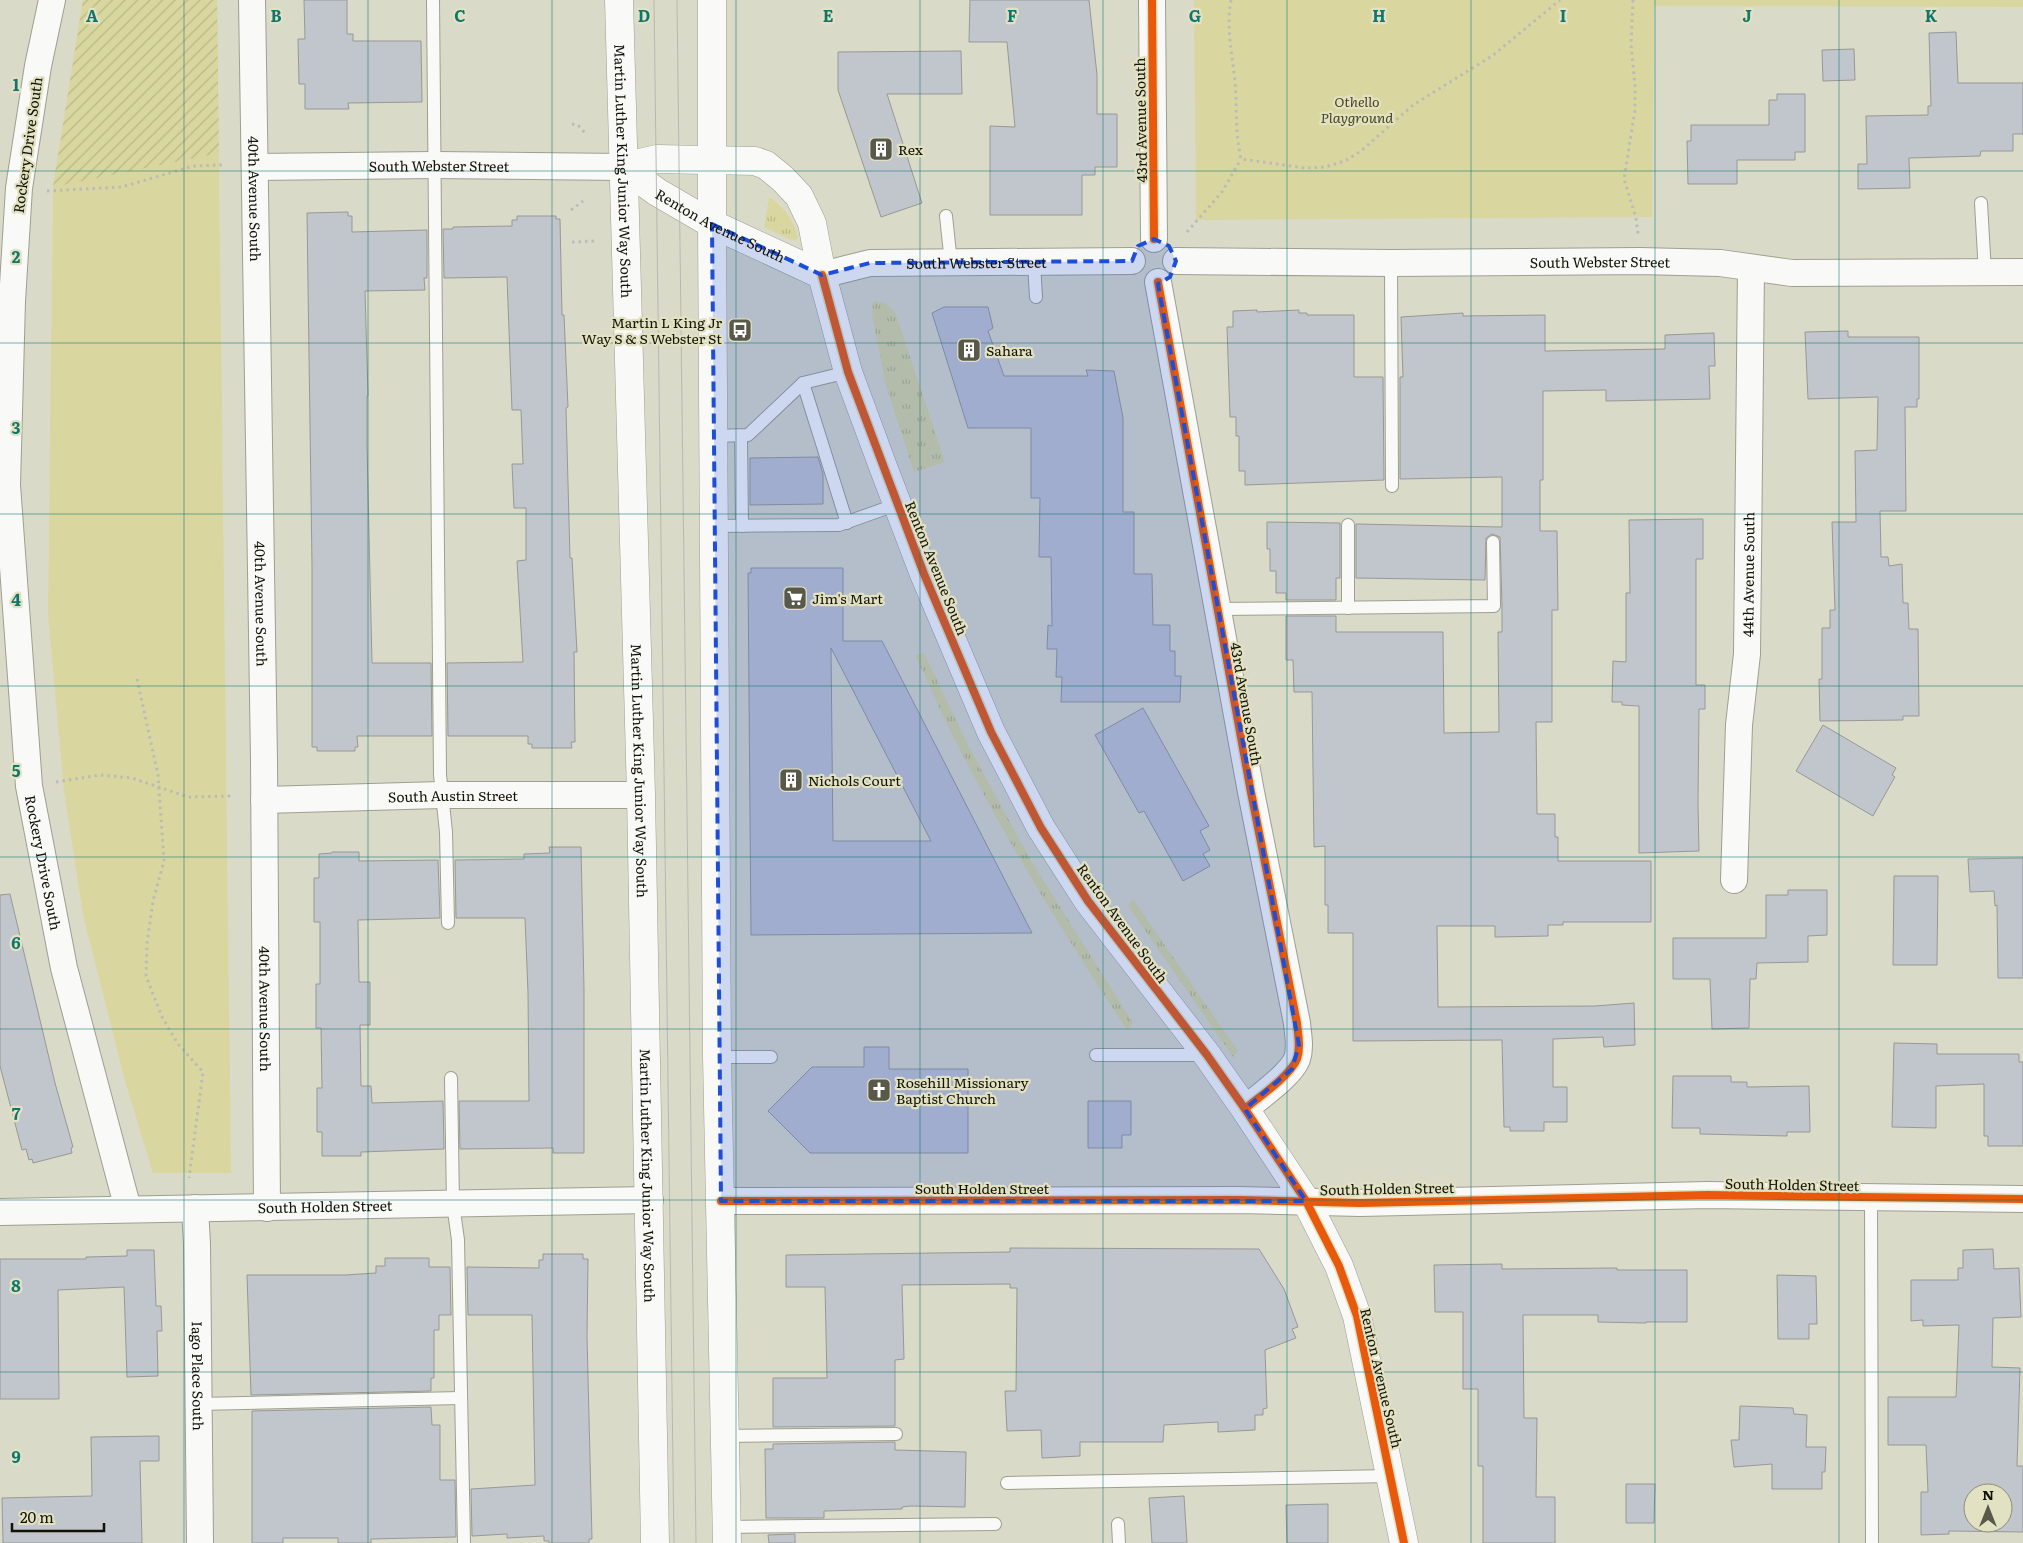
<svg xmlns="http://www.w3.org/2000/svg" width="2023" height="1543" viewBox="0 0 2023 1543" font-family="Literata,serif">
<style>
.grass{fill:url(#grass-tufts)}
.park{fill:#d9d79f}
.garden{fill:url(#garden-furrows)}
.building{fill:#c1c5cc;stroke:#979996;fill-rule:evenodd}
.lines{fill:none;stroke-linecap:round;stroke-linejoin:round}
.service-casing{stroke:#9f9f91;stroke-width:14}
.minor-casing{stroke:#9f9f91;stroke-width:28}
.secondary-casing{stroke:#9f9f91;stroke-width:29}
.path{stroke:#bcbcb6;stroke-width:3;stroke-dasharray:2.5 4;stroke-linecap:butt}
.service{stroke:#f9f9f7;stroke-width:12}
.minor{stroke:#f9f9f7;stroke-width:26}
.secondary{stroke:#f9f9f7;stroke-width:28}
.tram{stroke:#b8b8b3;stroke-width:1}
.cycleway-casing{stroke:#e2e1c1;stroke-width:11}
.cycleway{stroke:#e8590c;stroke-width:8}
.marked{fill:#1d4ed8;fill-opacity:0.2;stroke:#1d4ed8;stroke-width:4;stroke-dasharray:10 6;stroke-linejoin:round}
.grid{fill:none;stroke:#0f766e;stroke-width:1;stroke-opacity:0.55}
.labels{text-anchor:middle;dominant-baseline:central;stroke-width:4.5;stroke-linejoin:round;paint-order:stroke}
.park-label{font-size:14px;font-style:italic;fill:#494721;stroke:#e2e1c1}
.street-label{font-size:14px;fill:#121207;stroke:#e2e1c1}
.poi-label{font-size:14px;fill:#121207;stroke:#e2e1c1;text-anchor:start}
.grid-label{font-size:16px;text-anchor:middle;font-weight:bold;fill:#0f766e;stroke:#e2e1c1;stroke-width:4.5;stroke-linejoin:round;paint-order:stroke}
</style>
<defs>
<pattern id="grass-tufts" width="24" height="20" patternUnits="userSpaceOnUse" patternTransform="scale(1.25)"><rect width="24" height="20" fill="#d9d79f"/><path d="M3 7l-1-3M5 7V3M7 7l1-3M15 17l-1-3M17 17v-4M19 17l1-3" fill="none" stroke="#b9b887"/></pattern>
<pattern id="garden-furrows" width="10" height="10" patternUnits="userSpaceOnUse" patternTransform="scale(1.25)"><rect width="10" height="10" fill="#d9d79f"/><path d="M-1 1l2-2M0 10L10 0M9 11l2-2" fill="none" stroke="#b9b887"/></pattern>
</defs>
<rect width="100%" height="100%" fill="#dadac9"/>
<g class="grass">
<path d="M 769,198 L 771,198 C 785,209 793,219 798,237 L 796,240 L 789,239 L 764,227 Z"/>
<polygon points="873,301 885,303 895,312 945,462 914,472 886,386 872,315"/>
<path d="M 924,653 L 968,745 L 1030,859 L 1133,1023 L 1127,1030 C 1067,939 1009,845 959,748 C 943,718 930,686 915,655 Z"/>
<polygon points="1133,899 1238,1051 1233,1057 1128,906"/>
</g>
<g class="park">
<polygon points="83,0 217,0 231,1173 153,1173 125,1081 83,915 64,791 48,614 53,187"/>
<polygon points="1194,0 2023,0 2023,7 1654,6 1652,217 1196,220"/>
</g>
<polygon class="garden" points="83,0 217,0 219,153 53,187"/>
<g class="building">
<polygon points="304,0 347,0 347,34 353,34 353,41 421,41 422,102 348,103 349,109 305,109 305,84 299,84 298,39 305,39"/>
<polygon points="970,0 1089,0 1097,75 1097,114 1117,114 1117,167 1095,167 1095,175 1082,175 1082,215 990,215 990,126 1015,127 1007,42 969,42"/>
<polygon points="1956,32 1958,83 2023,83 2023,134 2013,134 2013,151 1981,151 1980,156 1909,158 1910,188 1858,189 1858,164 1867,164 1866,116 1928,115 1928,106 1931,106 1929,33"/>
<polygon points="1854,49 1855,80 1823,81 1822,50"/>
<polygon points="961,51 962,94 887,94 922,203 881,217 838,90 838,52"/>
<polygon points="1777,94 1805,94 1805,152 1795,152 1795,160 1737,160 1737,184 1688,184 1687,141 1691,141 1691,125 1769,125 1769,100 1777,100"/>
<polygon points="348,212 348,216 352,216 352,232 427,230 427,278 424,278 425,290 365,291 368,396 367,396 367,446 372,663 431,663 432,736 357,736 358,747 355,747 355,751 317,751 317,747 312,747 312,565 307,213"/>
<polygon points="517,216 556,216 556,219 560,219 562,315 564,315 568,407 566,408 570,558 572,558 577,652 574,652 575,742 571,742 572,748 532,748 532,744 528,744 528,736 448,736 447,663 523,662 517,561 526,560 526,508 514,508 512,464 523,464 521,410 512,410 507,277 444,278 443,229 453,229 453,227 512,226 512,220 517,220"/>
<polygon points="944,307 988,307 993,328 988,331 1004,376 1088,376 1086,370 1114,371 1123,418 1123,512 1134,512 1134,574 1152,574 1153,625 1170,625 1170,651 1175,651 1175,676 1181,676 1180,702 1061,702 1062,677 1056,677 1057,649 1047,649 1048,625 1052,626 1051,557 1039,557 1040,498 1031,498 1031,428 968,428 932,313"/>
<polygon points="1257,310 1257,312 1299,310 1299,313 1307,313 1307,315 1354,315 1354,377 1383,377 1384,480 1245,485 1245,471 1239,471 1239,436 1236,436 1236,417 1230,417 1227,327 1233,327 1233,311"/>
<polygon points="1463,313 1463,316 1545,315 1545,351 1665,349 1665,335 1714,333 1715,366 1709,366 1710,399 1606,401 1606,390 1543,391 1543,480 1540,480 1540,531 1557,531 1558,610 1552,610 1552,722 1536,722 1537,814 1555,814 1555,837 1558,837 1558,861 1651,861 1651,922 1563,922 1563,925 1548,925 1548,936 1495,937 1495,926 1437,926 1438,1007 1595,1006 1634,1003 1635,1045 1604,1047 1603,1037 1553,1039 1553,1087 1567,1087 1567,1122 1544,1122 1544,1131 1510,1131 1510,1127 1504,1127 1502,1040 1353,1041 1353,933 1328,933 1328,905 1325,905 1325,846 1314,847 1312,692 1294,692 1293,660 1286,660 1286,616 1336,616 1336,632 1443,632 1444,733 1499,732 1498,632 1502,632 1502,606 1500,537 1492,534 1486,538 1485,580 1356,578 1356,524 1502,527 1502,477 1400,479 1400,377 1403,377 1401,317"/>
<polygon points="1848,331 1848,337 1919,337 1919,399 1917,399 1917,407 1905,407 1906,511 1880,511 1881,557 1888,557 1889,566 1902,564 1903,603 1908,603 1909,629 1918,629 1919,716 1903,716 1903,720 1820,721 1819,679 1822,679 1822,628 1830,628 1830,610 1835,610 1832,522 1856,522 1855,451 1877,450 1878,397 1808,399 1805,332"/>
<polygon points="818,457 823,474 823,504 750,505 750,458"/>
<polygon points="1703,519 1703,559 1696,559 1696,685 1705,685 1705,709 1699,709 1698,803 1699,851 1639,853 1639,706 1622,705 1622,702 1612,702 1613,661 1626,662 1626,593 1630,593 1629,520"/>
<polygon points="1267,522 1340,523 1340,578 1336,578 1336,600 1286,600 1286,593 1276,593 1276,571 1270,571 1270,549 1267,549"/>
<path d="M 751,568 L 843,568 L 843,641 L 882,641 L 1032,933 L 751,935 L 748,573 L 751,573 ZM 831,648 L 931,841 L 833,841 Z"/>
<polygon points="1143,708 1209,826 1200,831 1210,850 1203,854 1210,866 1183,881 1144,811 1139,813 1095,735"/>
<polygon points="1823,725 1896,768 1892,775 1895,777 1892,782 1873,816 1796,771"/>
<polygon points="549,847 581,847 584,989 584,1153 553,1153 553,1148 460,1149 459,1101 529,1101 528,993 525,918 456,918 455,860 524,859 524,854 550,853"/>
<polygon points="332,852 359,852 359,861 438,860 440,918 358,920 359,982 370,982 370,1025 360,1025 361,1086 371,1086 372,1103 443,1101 444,1149 361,1152 361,1156 322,1156 322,1132 317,1132 317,1088 322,1088 321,1028 316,1028 316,984 320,984 320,922 314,922 314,878 319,878 319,854 332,853"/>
<polygon points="2023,858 2023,978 1998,978 1997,905 1995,906 1994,891 1970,892 1968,859"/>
<polygon points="1894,876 1938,876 1937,965 1893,965"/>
<polygon points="1788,890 1827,890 1827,935 1808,936 1808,962 1757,963 1756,979 1750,979 1749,1028 1712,1029 1710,979 1673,979 1673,938 1766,938 1766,895 1788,895"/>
<polygon points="10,894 55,1083 73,1147 71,1148 72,1153 33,1163 32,1159 29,1160 26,1149 22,1150 0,1066 0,895"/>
<polygon points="1894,1043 1937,1044 1937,1054 2019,1054 2019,1062 2023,1062 2023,1146 1988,1146 1988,1136 1984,1136 1984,1084 1936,1086 1936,1128 1892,1127"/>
<polygon points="864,1047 889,1047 889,1069 968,1069 968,1153 810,1153 768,1111 812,1067 864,1067"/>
<polygon points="1673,1076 1731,1076 1731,1082 1747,1082 1747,1087 1809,1086 1810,1132 1787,1132 1787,1136 1700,1134 1700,1128 1672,1128"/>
<polygon points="1088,1101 1131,1101 1131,1135 1122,1135 1122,1148 1088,1148"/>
<polygon points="1010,1248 1259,1249 1284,1289 1298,1327 1292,1329 1296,1338 1265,1350 1267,1408 1263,1409 1263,1415 1255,1415 1255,1430 1218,1432 1218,1422 1164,1425 1163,1442 1080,1442 1080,1456 1042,1458 1041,1430 1007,1431 1005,1391 1016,1391 1017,1288 1010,1288 1010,1284 902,1285 904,1359 895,1360 895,1426 773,1427 773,1378 827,1378 825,1287 786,1287 786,1255 1010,1252"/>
<path d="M 1993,1249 L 1994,1269 L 2019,1268 L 2021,1317 L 1993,1318 L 1992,1367 L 2020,1368 L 2017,1466 L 2023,1466 L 2023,1532 L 1949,1531 L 1949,1534 L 1921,1535 L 1921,1492 L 1928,1492 L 1926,1445 L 1888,1445 L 1888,1397 L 1956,1397 L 1959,1325 L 1923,1326 L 1923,1320 L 1911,1321 L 1911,1280 L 1958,1280 L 1958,1268 L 1963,1268 L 1963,1250 ZM 1973,1493 L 2003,1493 L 2003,1523 L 1973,1523 Z"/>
<polygon points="127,1250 154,1250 156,1306 161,1306 162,1331 157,1331 158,1376 127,1377 124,1287 58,1290 59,1399 0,1399 0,1259 86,1259 86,1257 127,1256"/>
<polygon points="543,1254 583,1254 583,1259 588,1259 587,1336 592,1539 589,1539 589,1543 549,1543 549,1541 544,1541 544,1536 507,1538 507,1534 472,1536 471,1489 535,1485 532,1315 468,1315 467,1267 539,1268 539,1260 543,1260"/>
<polygon points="385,1258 429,1258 429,1267 450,1267 451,1315 439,1315 439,1330 434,1330 434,1378 431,1378 431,1391 251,1395 247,1275 345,1275 376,1273 376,1266 385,1266"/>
<polygon points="1502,1264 1502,1269 1617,1268 1617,1270 1687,1270 1687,1322 1646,1322 1646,1323 1598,1322 1598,1315 1523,1315 1524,1418 1537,1418 1536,1497 1555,1497 1555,1543 1483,1543 1483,1466 1478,1466 1478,1389 1463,1389 1463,1312 1435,1312 1434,1265"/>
<polygon points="1777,1275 1816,1276 1817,1324 1809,1324 1809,1339 1778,1339"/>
<polygon points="1740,1406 1793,1408 1794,1414 1807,1415 1806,1447 1826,1447 1825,1472 1822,1472 1822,1489 1772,1489 1772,1464 1734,1467 1731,1440 1739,1440"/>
<polygon points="431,1407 432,1425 440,1425 440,1480 455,1480 456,1537 371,1539 371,1543 338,1543 338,1538 283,1538 283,1543 252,1543 252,1411"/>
<polygon points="159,1436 159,1461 140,1461 142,1543 3,1543 2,1498 92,1496 91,1437"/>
<polygon points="895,1442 895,1450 966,1452 965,1507 910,1506 902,1507 902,1509 824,1511 824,1518 766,1518 765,1449 773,1449 773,1444"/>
<polygon points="1626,1484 1655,1484 1654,1523 1626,1523"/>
<polygon points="1184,1496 1187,1543 1152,1543 1149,1498"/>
<polygon points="1328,1504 1328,1543 1287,1543 1286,1505"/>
<polygon points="795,1534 795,1543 769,1543 768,1535"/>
</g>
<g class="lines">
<g class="service-casing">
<g id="service">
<polyline points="433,0 440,775 446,832 448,923"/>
<polyline points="1981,203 1985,273"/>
<polyline points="946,216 951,263"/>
<polyline points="1034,263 1036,297"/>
<polyline points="1391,263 1392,486"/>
<polyline points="803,383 847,523"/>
<polyline points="713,436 748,435 803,383 848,372"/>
<polyline points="741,436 742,526"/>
<polyline points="1348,525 1348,608"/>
<polyline points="714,526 839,525 898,504"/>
<polyline points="1217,609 1494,606 1493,542"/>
<polyline points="1096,1055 1206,1055"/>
<polyline points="717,1057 771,1057"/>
<polyline points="451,1078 453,1204 458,1240 464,1543"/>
<polyline points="1871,1198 1872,1543"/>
<polyline points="198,1404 460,1398"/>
<polyline points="725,1436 896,1434"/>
<polyline points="1007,1483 1391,1476"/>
<polyline points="1118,1524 1119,1543"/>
<polyline points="727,1527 995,1524"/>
</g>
</g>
<g class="minor-casing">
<g id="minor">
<path id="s1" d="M 52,0 L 38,66 L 19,188 L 12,301 L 7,485 L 29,786 L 64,968 L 128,1209"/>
<path id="s2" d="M 252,0 L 264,760 L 267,1208"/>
<polyline points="1152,0 1154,239"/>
<path id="s3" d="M 255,167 L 434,165 L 623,167"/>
<path id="s4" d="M 1176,261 L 1391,263 L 1640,261 L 1720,263 L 1792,273 L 2023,272"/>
<path id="s5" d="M 822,275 L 870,263 L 1132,261"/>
<path d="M 1158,282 L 1251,792 L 1297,1023 C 1298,1035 1301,1047 1297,1059 C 1290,1076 1260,1096 1245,1109"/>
<path id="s6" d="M 264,800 L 441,795 L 641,795"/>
<path id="s7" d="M 1734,880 L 1739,725 L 1747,654 L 1751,268"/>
<polyline points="721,1201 1238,1200 1360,1203 1707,1195 2023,1199"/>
<path id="s8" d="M 195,1208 L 197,1244 L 200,1543"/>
<path id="s9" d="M 0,1212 L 650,1200"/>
</g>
</g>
<g class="secondary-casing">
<g id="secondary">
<path id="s10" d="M 619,0 L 641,795 L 655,1543"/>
<polyline points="712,0 712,224 717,1057 727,1543"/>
<polyline points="623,167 657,159 755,161 766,165 783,179 799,196 812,223 822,275 848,372 882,464 924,574 991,732 1041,828 1088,901 1207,1055 1245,1109 1306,1201 1339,1266 1357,1316 1404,1543"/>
<path id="s11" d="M 623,167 L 657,192 L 712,224 L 822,275"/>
</g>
</g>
<g class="path">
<path d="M 1231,0 C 1226,28 1232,53 1235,81 C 1237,107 1235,133 1241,159 L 1305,168 L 1325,167 L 1345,161 L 1361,151 L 1413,105 L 1492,56 L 1560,0"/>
<polyline points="1633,0 1631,44 1635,86 1635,110 1624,179 1636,218 1638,234"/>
<polyline points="572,124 578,125 585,133"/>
<polyline points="47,191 122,187 193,166 223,165"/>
<polyline points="571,210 583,201"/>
<polyline points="1187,232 1222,192 1241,159"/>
<polyline points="572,242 596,241"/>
<polyline points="137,679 158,775 164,861 153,901 147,943 146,976 162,1017 178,1044 203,1072 189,1178"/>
<polyline points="56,782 100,775 132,778 188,797 232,796"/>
</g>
<use href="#service" class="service"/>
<use href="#minor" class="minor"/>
<use href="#secondary" class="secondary"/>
<g class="tram">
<polyline points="654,0 674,1543"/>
<polyline points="677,0 696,1543"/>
</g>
<g class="cycleway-casing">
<g id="cycleway">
<polyline points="1152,0 1154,239"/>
<polyline points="822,275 848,372 924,574 991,732 1041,828 1088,901 1207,1055 1245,1109 1306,1201 1339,1266 1357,1316 1404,1543"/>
<path d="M 1158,282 L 1251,792 L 1297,1023 C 1298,1035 1301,1047 1297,1059 C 1290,1076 1260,1096 1245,1109"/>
<polyline points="721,1201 1238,1200 1360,1203 1707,1195 2023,1199"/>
</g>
</g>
<use href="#cycleway" class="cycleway"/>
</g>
<path class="marked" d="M 712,224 L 822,275 L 870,263 L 1132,261 L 1138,246 L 1154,239 L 1169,246 L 1176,261 L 1170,277 L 1158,284 L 1299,1045 L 1292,1069 L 1245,1109 L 1306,1201 L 721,1201 Z"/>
<path class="grid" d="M 184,0 L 184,1543M 368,0 L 368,1543M 552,0 L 552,1543M 736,0 L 736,1543M 920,0 L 920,1543M 1103,0 L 1103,1543M 1287,0 L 1287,1543M 1471,0 L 1471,1543M 1655,0 L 1655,1543M 1839,0 L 1839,1543M 0,171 L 2023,171M 0,343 L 2023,343M 0,514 L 2023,514M 0,686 L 2023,686M 0,857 L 2023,857M 0,1029 L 2023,1029M 0,1200 L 2023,1200M 0,1372 L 2023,1372"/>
<defs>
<g id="building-square" transform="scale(1.25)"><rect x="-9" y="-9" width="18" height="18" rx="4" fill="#58584b" stroke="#e2e1c1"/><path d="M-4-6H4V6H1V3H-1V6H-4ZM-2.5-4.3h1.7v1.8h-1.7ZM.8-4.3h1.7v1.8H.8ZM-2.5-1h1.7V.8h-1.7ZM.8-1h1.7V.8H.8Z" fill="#fff"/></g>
<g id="bus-square" transform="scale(1.25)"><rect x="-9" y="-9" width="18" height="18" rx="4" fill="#58584b" stroke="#e2e1c1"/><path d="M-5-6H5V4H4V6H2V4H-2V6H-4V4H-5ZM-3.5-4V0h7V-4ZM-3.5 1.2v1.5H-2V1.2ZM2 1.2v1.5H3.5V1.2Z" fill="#fff"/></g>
<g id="supermarket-square" transform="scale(1.25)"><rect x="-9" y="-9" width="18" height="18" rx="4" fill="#58584b" stroke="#e2e1c1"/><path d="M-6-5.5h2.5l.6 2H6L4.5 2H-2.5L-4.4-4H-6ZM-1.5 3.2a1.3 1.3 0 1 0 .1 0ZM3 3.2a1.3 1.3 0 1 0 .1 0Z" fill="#fff"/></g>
<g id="church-square" transform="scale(1.25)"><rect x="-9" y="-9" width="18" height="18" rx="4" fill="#58584b" stroke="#e2e1c1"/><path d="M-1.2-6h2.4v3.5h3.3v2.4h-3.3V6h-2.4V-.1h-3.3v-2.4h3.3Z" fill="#fff"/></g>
</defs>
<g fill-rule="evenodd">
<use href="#building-square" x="881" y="149"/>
<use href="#bus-square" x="740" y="330"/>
<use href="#building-square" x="969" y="350"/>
<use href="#supermarket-square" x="795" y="598"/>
<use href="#building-square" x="791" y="780"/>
<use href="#church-square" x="879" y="1090"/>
</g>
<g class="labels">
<g class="park-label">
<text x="1357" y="101">Othello<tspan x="1357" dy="16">Playground</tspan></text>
</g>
<g class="street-label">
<text transform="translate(1140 120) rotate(-91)">43rd Avenue South</text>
<text transform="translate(27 145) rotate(-82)">Rockery Drive South</text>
<text stroke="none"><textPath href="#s3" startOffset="184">South Webster Street</textPath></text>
<text stroke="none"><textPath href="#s10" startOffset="171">Martin Luther King Junior Way South</textPath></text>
<text stroke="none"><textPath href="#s2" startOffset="199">40th Avenue South</textPath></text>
<text stroke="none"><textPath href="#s11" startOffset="114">Renton Avenue South</textPath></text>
<text stroke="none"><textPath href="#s4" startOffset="424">South Webster Street</textPath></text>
<text stroke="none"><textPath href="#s5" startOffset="156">South Webster Street</textPath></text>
<text transform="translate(937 568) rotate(68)">Renton Avenue South</text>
<text stroke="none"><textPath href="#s7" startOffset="306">44th Avenue South</textPath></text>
<text stroke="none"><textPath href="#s2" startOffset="604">40th Avenue South</textPath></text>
<text transform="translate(1247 704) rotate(80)">43rd Avenue South</text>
<text stroke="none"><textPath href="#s10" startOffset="771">Martin Luther King Junior Way South</textPath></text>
<text stroke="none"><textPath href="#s6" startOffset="189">South Austin Street</textPath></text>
<text stroke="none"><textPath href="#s1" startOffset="868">Rockery Drive South</textPath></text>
<text transform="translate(1123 923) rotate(54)">Renton Avenue South</text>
<text stroke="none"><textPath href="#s2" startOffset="1009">40th Avenue South</textPath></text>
<text stroke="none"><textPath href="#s10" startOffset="1176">Martin Luther King Junior Way South</textPath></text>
<text transform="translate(1792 1184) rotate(1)">South Holden Street</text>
<text x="982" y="1188">South Holden Street</text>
<text transform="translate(1387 1188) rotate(-1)">South Holden Street</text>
<text stroke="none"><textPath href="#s9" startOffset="325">South Holden Street</textPath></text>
<text stroke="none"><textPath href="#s8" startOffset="168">Iago Place South</textPath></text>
<text transform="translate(1382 1378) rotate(77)">Renton Avenue South</text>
</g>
<g class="poi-label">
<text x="898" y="149">Rex</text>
<text x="722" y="322" text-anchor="end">Martin L King Jr<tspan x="722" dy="16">Way S &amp; S Webster St</tspan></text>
<text x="986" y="350">Sahara</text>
<text x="812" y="598">Jim's Mart</text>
<text x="808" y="780">Nichols Court</text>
<text x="896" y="1082">Rosehill Missionary<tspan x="896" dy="16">Baptist Church</tspan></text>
</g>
</g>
<g class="grid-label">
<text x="92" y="22">A</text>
<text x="276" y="22">B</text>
<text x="460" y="22">C</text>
<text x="644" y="22">D</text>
<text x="828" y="22">E</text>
<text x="1012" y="22">F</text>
<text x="1195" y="22">G</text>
<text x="1379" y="22">H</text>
<text x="1563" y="22">I</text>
<text x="1747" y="22">J</text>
<text x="1931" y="22">K</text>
<text x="16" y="91">1</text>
<text x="16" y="263">2</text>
<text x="16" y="434">3</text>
<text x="16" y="606">4</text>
<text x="16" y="777">5</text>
<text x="16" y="949">6</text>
<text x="16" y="1120">7</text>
<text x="16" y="1292">8</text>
<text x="16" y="1463">9</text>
</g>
<g transform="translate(1988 1508)"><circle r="24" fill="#e2e1c1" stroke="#8f8e77"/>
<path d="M0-4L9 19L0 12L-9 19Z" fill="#58584b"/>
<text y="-8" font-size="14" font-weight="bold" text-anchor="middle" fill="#121207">N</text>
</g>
<path d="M12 1523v8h92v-8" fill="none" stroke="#121207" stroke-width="2.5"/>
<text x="20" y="1523" font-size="15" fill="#121207" stroke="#e2e1c1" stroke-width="4" paint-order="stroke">20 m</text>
</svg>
